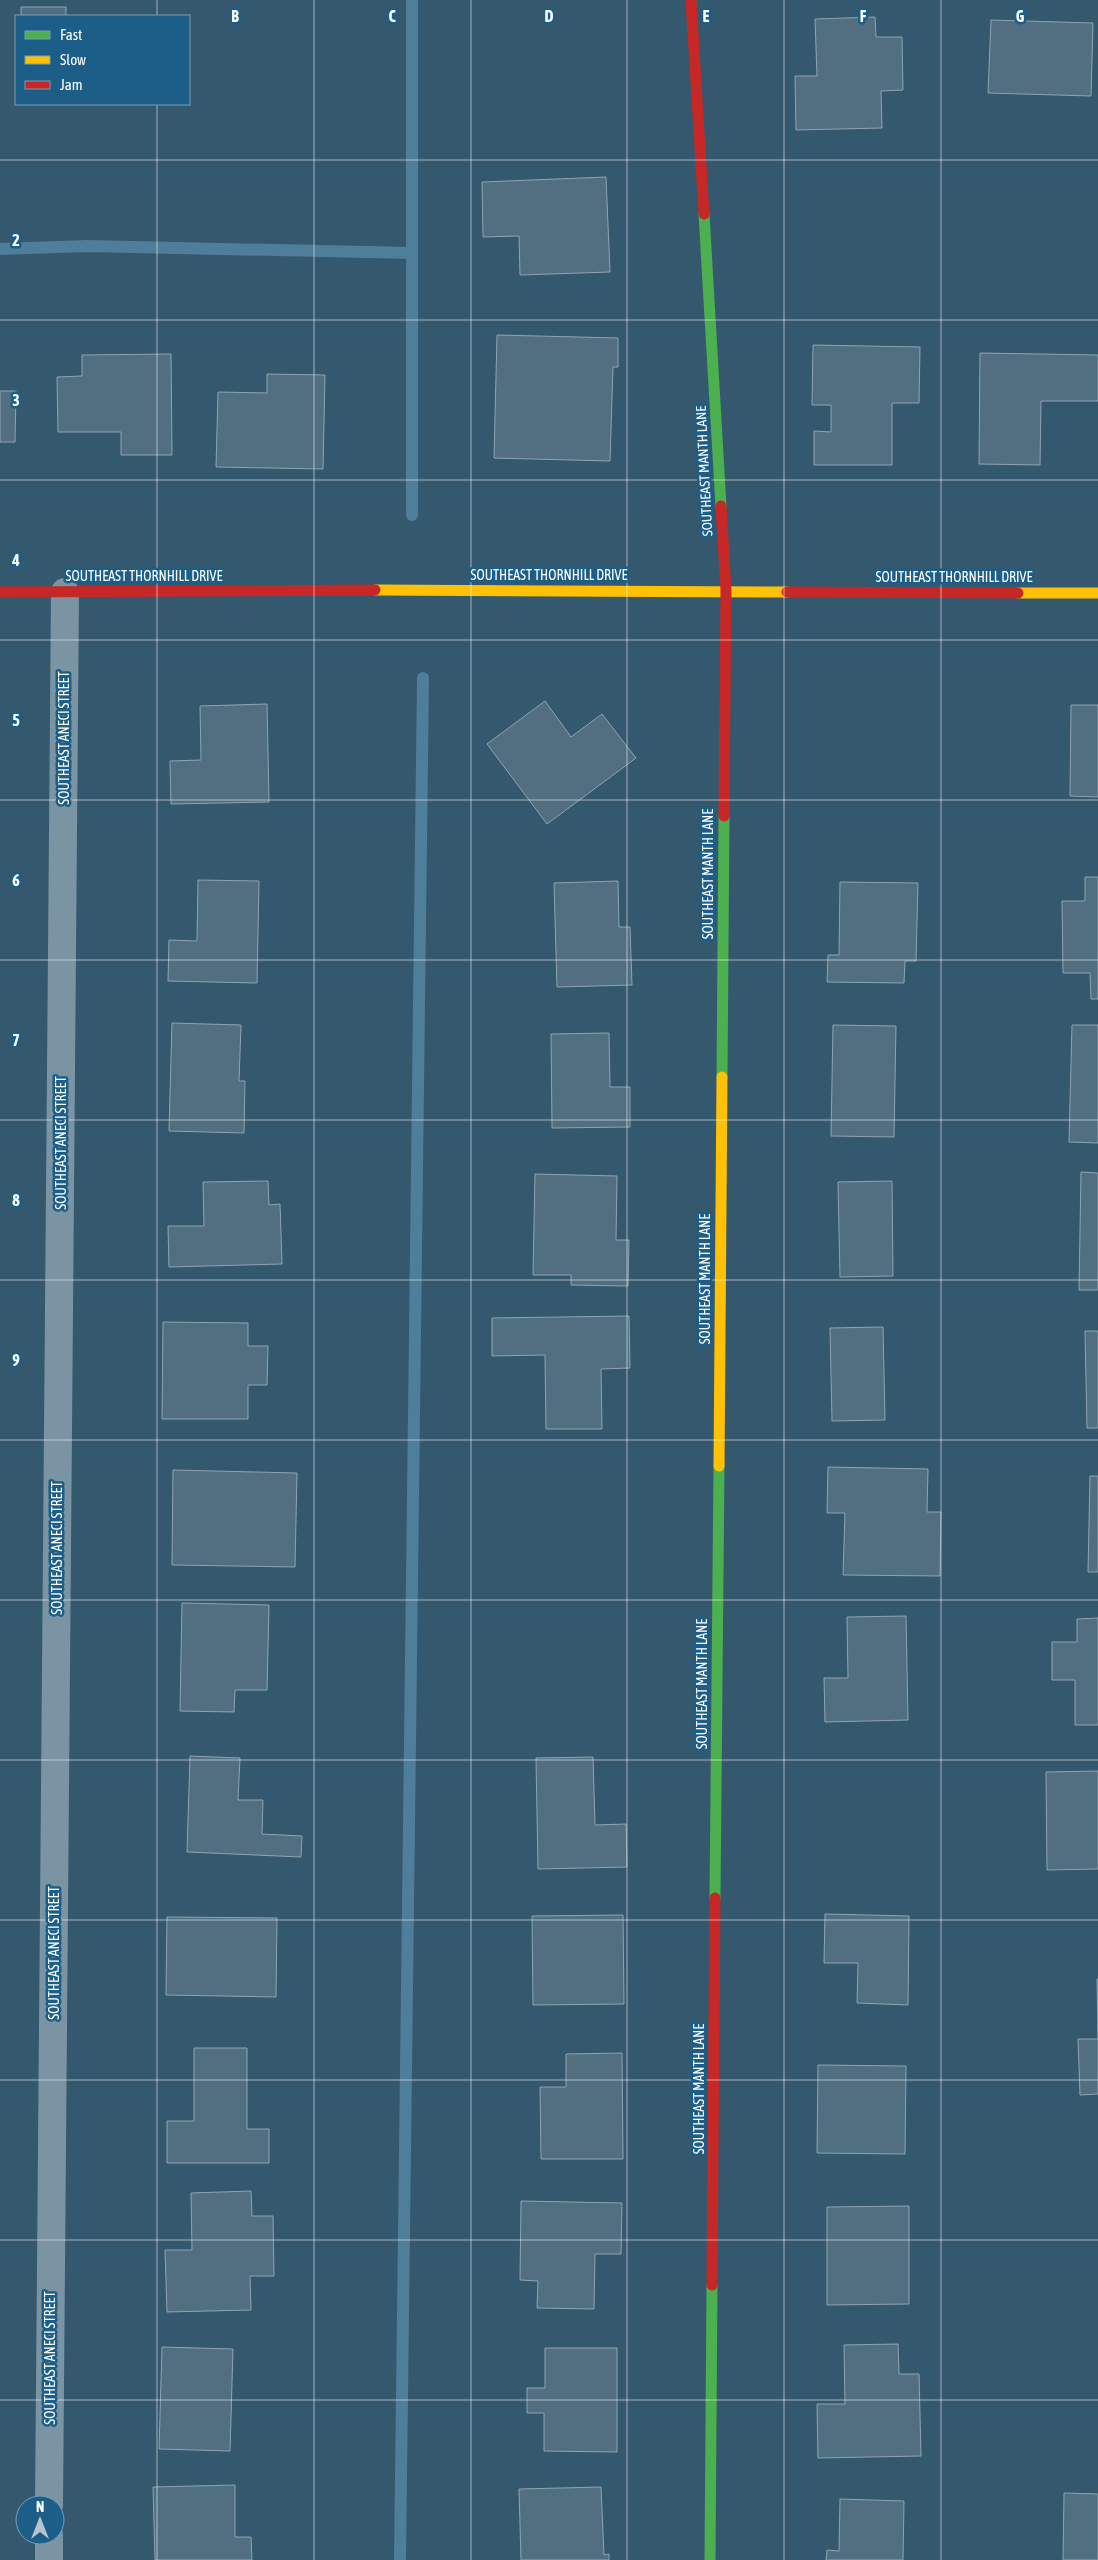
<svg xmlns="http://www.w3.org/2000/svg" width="1098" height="2560" viewBox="0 0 1098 2560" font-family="'Asap Condensed',sans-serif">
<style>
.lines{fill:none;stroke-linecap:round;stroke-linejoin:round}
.stream{stroke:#4f7e9b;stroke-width:12}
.building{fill:#526f81;stroke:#8fa4b2}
.street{stroke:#7b94a4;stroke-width:28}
.fast{stroke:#4caf50;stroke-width:11}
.slow{stroke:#ffc107;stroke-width:11}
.jam{stroke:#c62828;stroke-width:11}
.grid{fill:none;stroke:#fff;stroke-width:1;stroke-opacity:0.55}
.labels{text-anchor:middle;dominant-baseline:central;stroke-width:5;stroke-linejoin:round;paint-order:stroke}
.street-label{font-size:14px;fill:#fff;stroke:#1c5e87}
.grid-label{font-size:16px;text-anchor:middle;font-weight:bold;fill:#fff;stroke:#1c5e87;stroke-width:5;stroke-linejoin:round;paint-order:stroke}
</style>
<rect width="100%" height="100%" fill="#34586e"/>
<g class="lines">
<g class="stream">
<polyline points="412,0 412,515"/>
<polyline points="0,249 87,246 412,253"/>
<polyline points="400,2560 423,678"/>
</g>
</g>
<g class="building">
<rect x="21" y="7" width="45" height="9"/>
<polygon points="875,17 876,37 902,37 903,90 881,91 882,128 796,130 795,76 817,76 815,19"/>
<polygon points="991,20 1093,23 1091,96 988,93"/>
<polygon points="606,177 610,272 520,275 519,236 483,237 482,182"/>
<polygon points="497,335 618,338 618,367 613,367 610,461 494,458"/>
<polygon points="813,345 920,347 919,403 892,403 892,465 814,465 814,431 831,432 831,405 812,405"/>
<polygon points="980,353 1098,355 1098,401 1041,401 1040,465 979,464"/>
<polygon points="171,354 172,455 121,455 121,432 58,432 57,377 82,376 82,355"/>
<polygon points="267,374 325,375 323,469 216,467 218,392 267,393"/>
<polygon points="0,391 16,391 15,442 0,442"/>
<polygon points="545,701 571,737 602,714 636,758 547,824 487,744"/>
<polygon points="267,704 269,802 171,804 170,761 201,760 200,706"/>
<polygon points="1071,705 1098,705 1098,797 1070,796"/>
<polygon points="1085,877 1098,877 1098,999 1091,999 1090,973 1063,973 1062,901 1085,901"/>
<polygon points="198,880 259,881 257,983 168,981 169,940 197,941"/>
<polygon points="618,881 619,927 630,927 632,985 557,987 554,883"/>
<polygon points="840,882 918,883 916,961 905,961 904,983 827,982 828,955 839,955"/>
<polygon points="172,1023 241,1025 239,1081 245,1081 244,1133 169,1131"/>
<polygon points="833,1025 896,1026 894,1137 831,1136"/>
<polygon points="1072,1025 1098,1025 1098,1143 1069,1142"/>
<polygon points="609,1033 610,1087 630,1087 630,1127 552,1128 551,1034"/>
<polygon points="1081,1172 1098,1173 1098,1290 1079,1290"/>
<polygon points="535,1174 617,1176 616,1240 629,1240 628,1286 571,1285 571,1275 533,1275"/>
<polygon points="268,1181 269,1205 280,1204 282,1264 169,1267 168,1226 204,1226 203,1182"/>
<polygon points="892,1181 893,1276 840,1277 838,1182"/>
<polygon points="629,1316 630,1368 601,1369 602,1429 546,1429 545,1355 492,1356 492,1318"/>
<polygon points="163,1322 248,1323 248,1346 268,1346 267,1385 248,1385 248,1419 162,1419"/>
<polygon points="883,1327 885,1420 832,1421 830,1328"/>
<polygon points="1085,1331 1098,1331 1098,1428 1087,1428"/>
<polygon points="828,1467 928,1469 927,1512 941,1512 940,1576 843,1575 845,1513 827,1513"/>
<polygon points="173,1470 297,1473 295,1567 172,1565"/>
<polygon points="1090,1476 1098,1476 1098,1572 1088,1572"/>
<polygon points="182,1603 269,1605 267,1690 235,1690 234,1712 180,1711"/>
<polygon points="906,1616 908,1720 825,1722 824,1678 848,1678 847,1617"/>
<polygon points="1098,1618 1098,1725 1075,1725 1075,1680 1052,1680 1052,1642 1077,1642 1077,1619"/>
<polygon points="190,1756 240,1758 238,1800 263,1800 262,1834 302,1836 301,1857 187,1852"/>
<polygon points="593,1757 595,1825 626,1824 627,1867 538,1869 536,1758"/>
<polygon points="1098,1771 1098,1869 1047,1870 1046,1772"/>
<polygon points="825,1914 909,1916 908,2005 857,2003 858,1963 824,1963"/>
<polygon points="623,1915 624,2004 533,2005 532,1916"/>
<polygon points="167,1917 277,1918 276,1997 166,1995"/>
<polygon points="1097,1979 1098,1979 1098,2094 1080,2095 1078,2039 1098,2039"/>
<polygon points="194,2048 247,2048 247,2129 269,2129 269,2163 167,2163 167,2121 194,2121"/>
<polygon points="622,2053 623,2159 541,2159 540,2087 566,2087 566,2054"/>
<polygon points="818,2065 906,2066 905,2154 817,2153"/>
<polygon points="251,2191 252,2216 273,2216 274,2276 250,2276 251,2310 167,2312 165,2250 192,2250 191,2193"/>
<polygon points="521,2201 622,2203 621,2254 595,2254 594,2309 537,2308 538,2281 520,2280"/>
<polygon points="909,2206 909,2304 827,2305 827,2207"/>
<polygon points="898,2344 899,2374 919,2374 921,2456 818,2458 817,2404 845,2404 844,2345"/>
<polygon points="162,2347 233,2349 230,2451 159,2449"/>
<polygon points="545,2348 617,2348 617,2452 544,2451 544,2413 527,2413 527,2388 545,2388"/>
<polygon points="235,2485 235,2537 251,2537 252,2560 155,2560 153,2487"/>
<polygon points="601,2487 604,2555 609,2554 609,2560 521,2560 519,2489"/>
<polygon points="1064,2493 1098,2494 1098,2560 1063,2560"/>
<polygon points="840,2499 904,2501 903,2560 826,2560 827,2550 839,2551"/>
</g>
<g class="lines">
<g class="street">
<polyline points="49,2505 65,592"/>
<polyline points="49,2560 49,2535"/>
</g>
<g class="fast">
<polyline points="704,214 721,506"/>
<polyline points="722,1077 724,816"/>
<polyline points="715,1898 719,1466"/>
<polyline points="710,2560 712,2285"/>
</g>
<g class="slow">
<polyline points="375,590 787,592"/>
<polyline points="1018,593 1098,593"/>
<polyline points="719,1466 722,1077"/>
</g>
<g class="jam">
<polyline points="691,0 704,214"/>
<polyline points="721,506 726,590 724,816"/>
<polyline points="0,592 375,590"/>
<polyline points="787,592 1018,593"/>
<polyline points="712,2285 715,1898"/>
</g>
</g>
<path class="grid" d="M 157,0 L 157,16M 314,0 L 314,2560M 471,0 L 471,2560M 627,0 L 627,2560M 784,0 L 784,2560M 941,0 L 941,2560M 157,104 L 157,2560M 0,160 L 1098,160M 0,320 L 1098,320M 0,480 L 1098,480M 0,640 L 1098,640M 0,800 L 1098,800M 0,960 L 1098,960M 0,1120 L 1098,1120M 0,1280 L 1098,1280M 0,1440 L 1098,1440M 0,1600 L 1098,1600M 0,1760 L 1098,1760M 0,1920 L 1098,1920M 0,2080 L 1098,2080M 0,2240 L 1098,2240M 0,2400 L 1098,2400"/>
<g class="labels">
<g class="street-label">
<text transform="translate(704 471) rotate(-93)">SOUTHEAST MANTH LANE</text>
<text x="549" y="575">SOUTHEAST THORNHILL DRIVE</text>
<text x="144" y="576">SOUTHEAST THORNHILL DRIVE</text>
<text x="954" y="577">SOUTHEAST THORNHILL DRIVE</text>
<text transform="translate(64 738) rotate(-90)">SOUTHEAST ANECI STREET</text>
<text transform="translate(708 874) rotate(-90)">SOUTHEAST MANTH LANE</text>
<text transform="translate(61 1143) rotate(-90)">SOUTHEAST ANECI STREET</text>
<text transform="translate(705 1279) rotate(-90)">SOUTHEAST MANTH LANE</text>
<text transform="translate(57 1548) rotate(-90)">SOUTHEAST ANECI STREET</text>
<text transform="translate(702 1684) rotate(-90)">SOUTHEAST MANTH LANE</text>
<text transform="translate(54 1953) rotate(-90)">SOUTHEAST ANECI STREET</text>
<text transform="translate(699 2089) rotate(-90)">SOUTHEAST MANTH LANE</text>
<text transform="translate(50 2358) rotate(-90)">SOUTHEAST ANECI STREET</text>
</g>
</g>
<g class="grid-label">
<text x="235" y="22">B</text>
<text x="392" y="22">C</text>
<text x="549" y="22">D</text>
<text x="706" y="22">E</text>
<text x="863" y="22">F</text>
<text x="1020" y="22">G</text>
<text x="16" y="246">2</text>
<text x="16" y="406">3</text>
<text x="16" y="566">4</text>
<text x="16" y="726">5</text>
<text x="16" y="886">6</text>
<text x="16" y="1046">7</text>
<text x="16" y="1206">8</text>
<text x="16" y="1366">9</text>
</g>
<rect x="15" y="15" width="175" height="90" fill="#1c5e87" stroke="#779eb7"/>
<rect x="25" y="31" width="25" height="8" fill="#4caf50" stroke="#779eb7"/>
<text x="60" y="40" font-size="15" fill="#ffffff">Fast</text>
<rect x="25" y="56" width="25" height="8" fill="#ffc107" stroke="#779eb7"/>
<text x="60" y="65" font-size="15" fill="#ffffff">Slow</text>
<rect x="25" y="81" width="25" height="8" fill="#c62828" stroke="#779eb7"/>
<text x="60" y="90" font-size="15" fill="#ffffff">Jam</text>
<g transform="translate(40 2520)"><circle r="24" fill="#1c5e87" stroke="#779eb7"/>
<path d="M0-4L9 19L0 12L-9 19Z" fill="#b8c5cc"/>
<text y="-8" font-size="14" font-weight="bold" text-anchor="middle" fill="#ffffff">N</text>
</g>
</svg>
